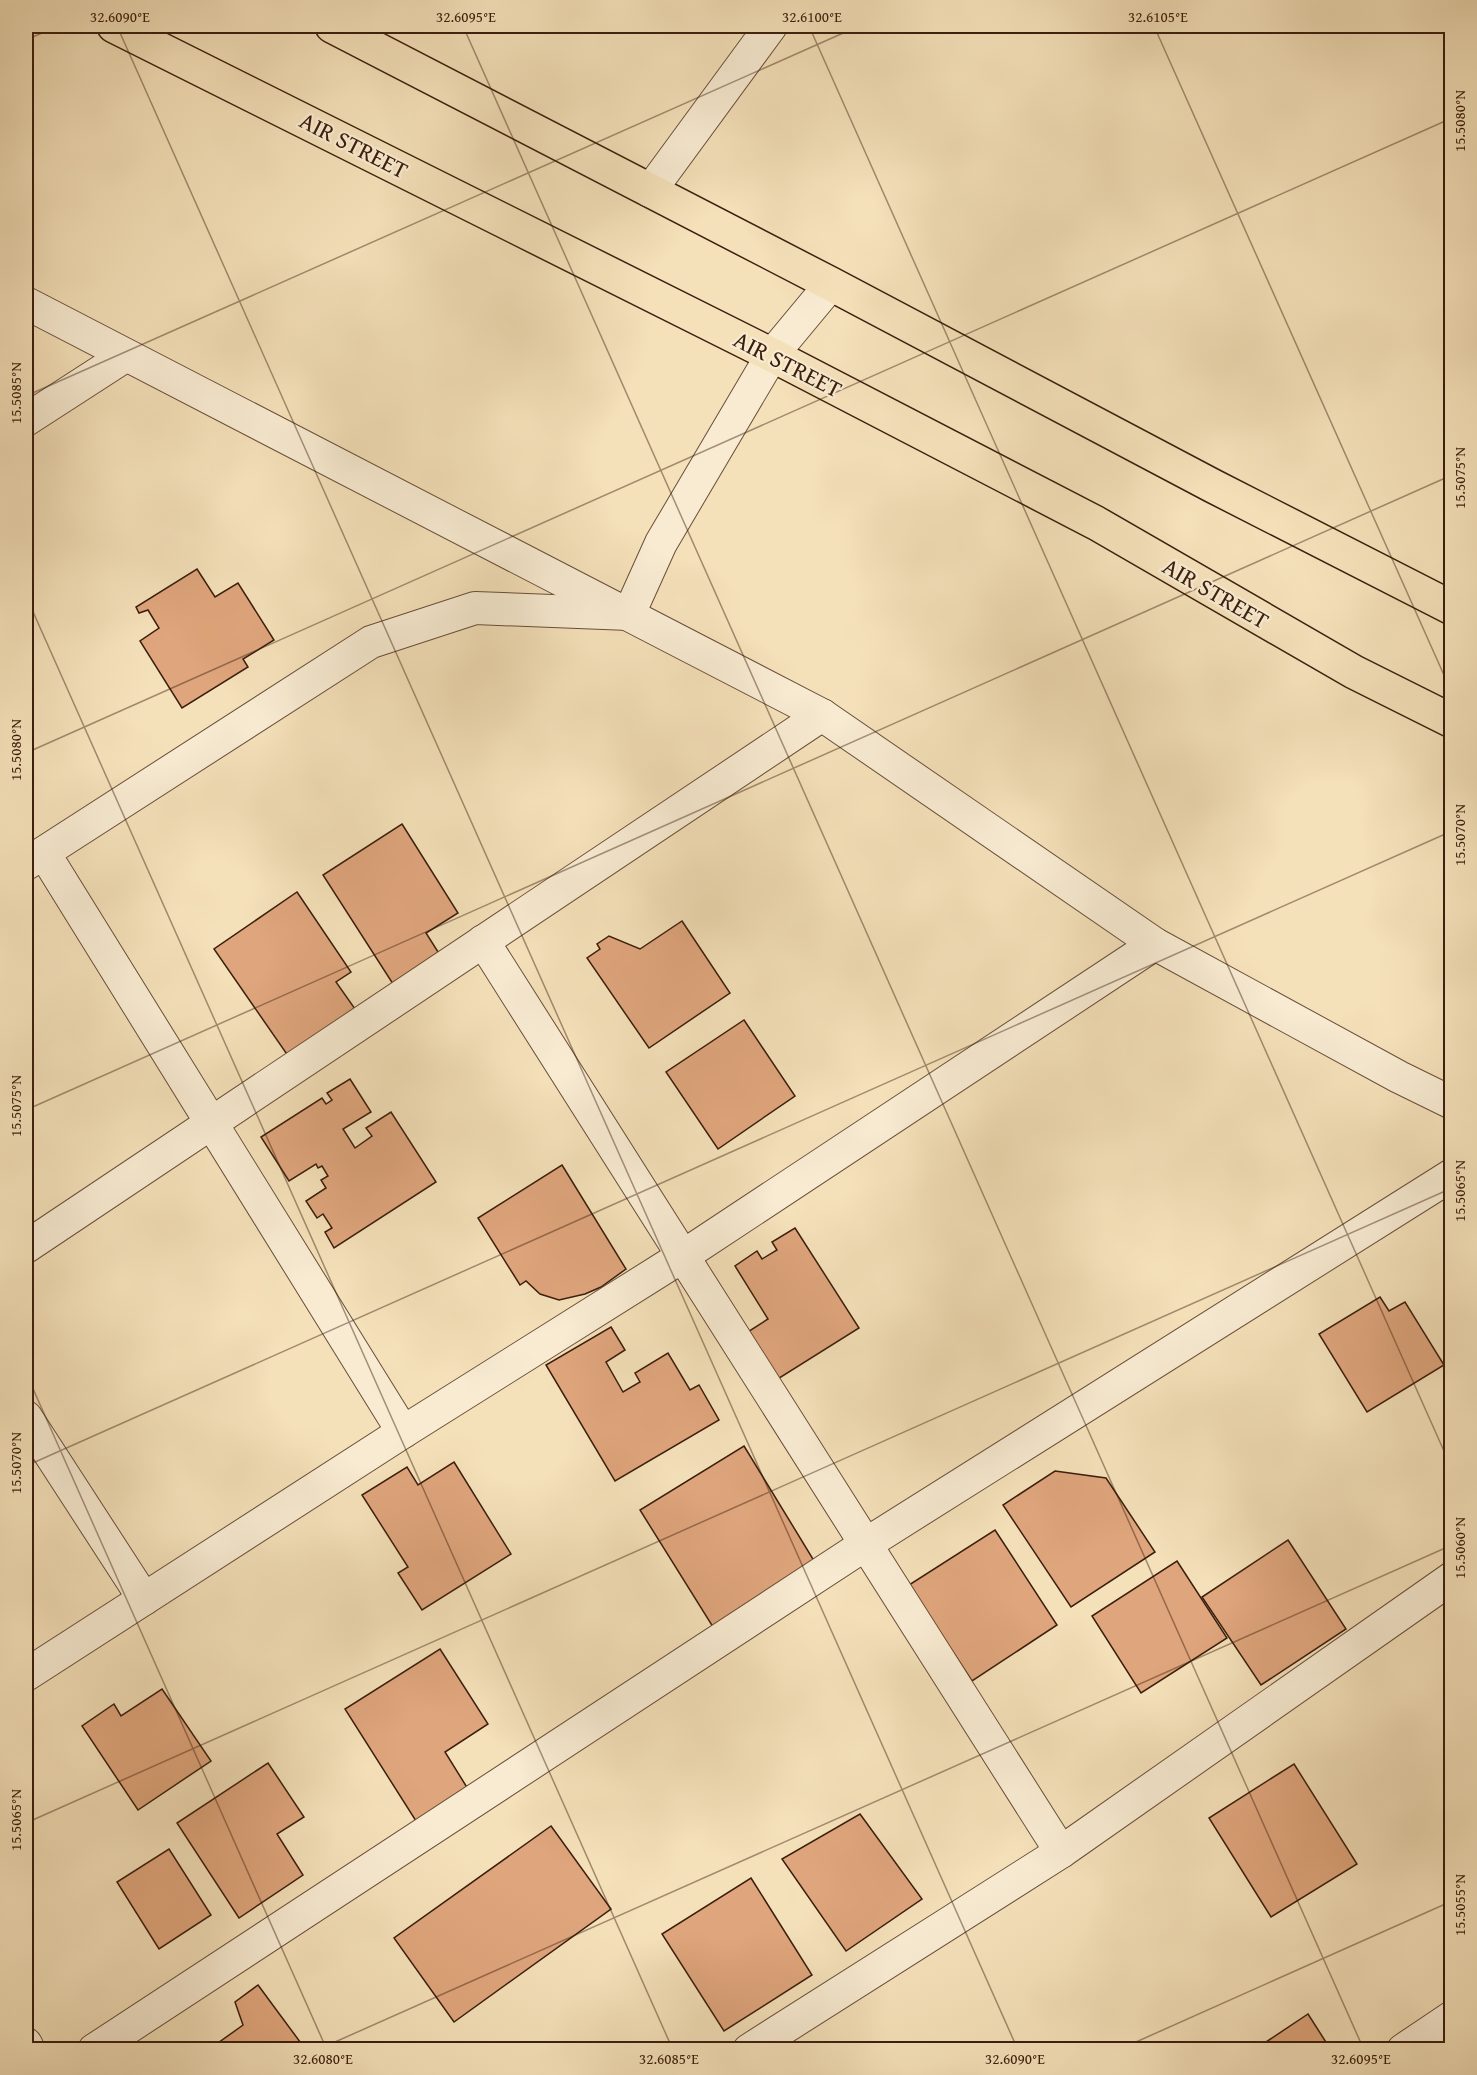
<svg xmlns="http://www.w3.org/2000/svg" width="1477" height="2075" viewBox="0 0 1477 2075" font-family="'Gentium Book Plus',serif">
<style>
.building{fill:#dfa57c;stroke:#3b1e0d;stroke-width:1.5}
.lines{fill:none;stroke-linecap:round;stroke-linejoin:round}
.street-casing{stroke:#694e38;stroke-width:34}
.primary-casing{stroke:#3b1e0d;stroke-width:36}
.street{stroke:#f8ebd2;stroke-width:32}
.primary{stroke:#f4e0b9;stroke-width:33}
.ticks{fill:none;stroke:#3b1e0d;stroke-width:1.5;stroke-opacity:0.45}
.labels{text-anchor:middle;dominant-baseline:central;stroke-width:4.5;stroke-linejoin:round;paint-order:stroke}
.street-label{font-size:24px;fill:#3b1e0d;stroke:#f8ebd2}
.neatline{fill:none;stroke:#3b1e0d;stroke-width:2}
.ticks-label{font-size:15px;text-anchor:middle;fill:#3b1e0d}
</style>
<rect width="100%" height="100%" fill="#f4e0b9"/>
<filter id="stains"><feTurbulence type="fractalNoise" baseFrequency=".00333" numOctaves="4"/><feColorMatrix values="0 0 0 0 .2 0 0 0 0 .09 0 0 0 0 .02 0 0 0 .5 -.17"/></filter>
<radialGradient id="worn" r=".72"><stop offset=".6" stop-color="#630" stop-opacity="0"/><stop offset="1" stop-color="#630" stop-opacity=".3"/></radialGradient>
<g class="building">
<polygon points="197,569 215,597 238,583 274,640 243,659 248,667 182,708 140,641 159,628 148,610 139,613 136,607"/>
<polygon points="402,824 458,913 426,933 440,955 393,984 323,875"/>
<polygon points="297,892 351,972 336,982 360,1016 293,1063 214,949"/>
<polygon points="682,921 730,993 649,1048 587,958 600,949 597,944 609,936 640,949"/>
<polygon points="744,1020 795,1096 718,1149 666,1072"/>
<polygon points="350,1079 371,1112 343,1129 355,1148 372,1136 366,1128 391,1112 436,1182 334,1248 325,1232 332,1228 323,1214 317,1218 306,1201 326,1188 321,1180 328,1176 322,1166 318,1168 316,1164 289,1181 261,1137 322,1098 326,1104 332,1100 327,1093"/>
<polygon points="562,1165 626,1269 601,1287 585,1294 559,1300 540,1294 526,1281 520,1285 478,1218"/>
<polygon points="795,1228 859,1328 773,1382 743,1335 768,1319 735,1266 757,1251 762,1259 777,1250 772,1242"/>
<polygon points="1380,1297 1389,1311 1405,1302 1444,1365 1367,1412 1319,1334"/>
<polygon points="611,1327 625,1350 606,1362 623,1392 640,1382 635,1373 668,1353 690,1390 699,1385 719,1420 615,1481 546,1365"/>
<polygon points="744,1446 816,1564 713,1627 640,1510"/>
<polygon points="454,1462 511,1554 422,1610 398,1573 408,1567 362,1495 407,1467 418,1485"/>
<polygon points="1055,1471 1106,1478 1155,1552 1071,1607 1003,1505"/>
<polygon points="995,1530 1057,1625 972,1681 909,1585"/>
<polygon points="1288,1540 1346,1629 1261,1685 1202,1597"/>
<polygon points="1177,1561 1227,1638 1141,1693 1092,1616"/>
<polygon points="440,1649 488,1724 445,1752 468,1789 416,1821 345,1709"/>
<polygon points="162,1689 211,1761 138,1810 82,1726 114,1704 121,1716"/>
<polygon points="268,1763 304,1817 277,1834 303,1875 239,1918 177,1823"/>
<polygon points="1294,1764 1357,1864 1271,1917 1209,1818"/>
<polygon points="860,1814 922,1899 846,1951 782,1859"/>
<polygon points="551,1826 611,1909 454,2022 394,1938"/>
<polygon points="169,1849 211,1915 159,1949 117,1882"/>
<polygon points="751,1878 812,1975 724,2031 662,1934"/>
<polygon points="258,1985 306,2050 223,2050 218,2043 243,2025 235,2002"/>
<polygon points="1308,2014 1331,2050 1254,2050"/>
</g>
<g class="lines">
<g class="street-casing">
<g id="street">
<polyline points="650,191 771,26"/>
<polyline points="26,303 822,715 1155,944 1399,1077 1452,1103"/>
<polyline points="26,420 125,356"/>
<polyline points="44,853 403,1432"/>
<polyline points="26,864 371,642 475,608 629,614 661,543 772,355 831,284"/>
<polyline points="483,941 1061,1852"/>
<polyline points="26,1247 822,715"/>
<polyline points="26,1417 144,1599"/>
<polyline points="26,1675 403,1432 683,1256 1155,944"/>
<polyline points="26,2044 29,2050"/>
<polyline points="94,2050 866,1544 1452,1175"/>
<polyline points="749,2050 1061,1852 1452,1578"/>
<polyline points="1403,2050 1452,2017"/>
</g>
</g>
<g class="primary-casing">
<g id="primary">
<polyline points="114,26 772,355 1096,523 1354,672 1452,721"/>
<polyline points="332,26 831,284 1213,486 1452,608"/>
</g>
</g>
<use href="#street" class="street"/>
<use href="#primary" class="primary"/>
</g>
<path class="ticks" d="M 117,26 L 1018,2050M 463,26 L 1364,2050M 809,26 L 1452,1469M 1154,26 L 1452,693M 26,40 L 58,26M 26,396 L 859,26M 26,596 L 673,2050M 26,753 L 1452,118M 26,1110 L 1452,475M 26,1373 L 327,2050M 26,1466 L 1452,831M 26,1823 L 1452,1188M 317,2050 L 1452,1545M 1118,2050 L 1452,1901"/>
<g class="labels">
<g class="street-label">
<text transform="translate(354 145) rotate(27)">AIR STREET</text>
<text transform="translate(788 364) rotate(27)">AIR STREET</text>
<text transform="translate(1216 593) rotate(30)">AIR STREET</text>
</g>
</g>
<rect width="1477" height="2075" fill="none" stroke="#f4e0b9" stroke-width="66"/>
<rect x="33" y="33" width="1411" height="2009" class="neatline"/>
<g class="ticks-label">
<text x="120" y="22">32.6090°E</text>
<text x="466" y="22">32.6095°E</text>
<text x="812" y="22">32.6100°E</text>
<text x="1158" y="22">32.6105°E</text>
<text transform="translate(1460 121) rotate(-90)" y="5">15.5080°N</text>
<text transform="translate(16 393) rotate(-90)" y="5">15.5085°N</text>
<text transform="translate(1460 478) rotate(-90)" y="5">15.5075°N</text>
<text transform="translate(16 750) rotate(-90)" y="5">15.5080°N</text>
<text transform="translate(1460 835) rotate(-90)" y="5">15.5070°N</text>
<text transform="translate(16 1106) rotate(-90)" y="5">15.5075°N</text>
<text transform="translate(1460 1191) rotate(-90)" y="5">15.5065°N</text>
<text transform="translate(16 1463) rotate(-90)" y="5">15.5070°N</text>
<text transform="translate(1460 1548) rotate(-90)" y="5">15.5060°N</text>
<text transform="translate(16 1820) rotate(-90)" y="5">15.5065°N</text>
<text transform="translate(1460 1905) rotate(-90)" y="5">15.5055°N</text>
<text x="323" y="2064">32.6080°E</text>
<text x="669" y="2064">32.6085°E</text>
<text x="1015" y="2064">32.6090°E</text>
<text x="1361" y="2064">32.6095°E</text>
</g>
<rect width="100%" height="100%" filter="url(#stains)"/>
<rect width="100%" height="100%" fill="url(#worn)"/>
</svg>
